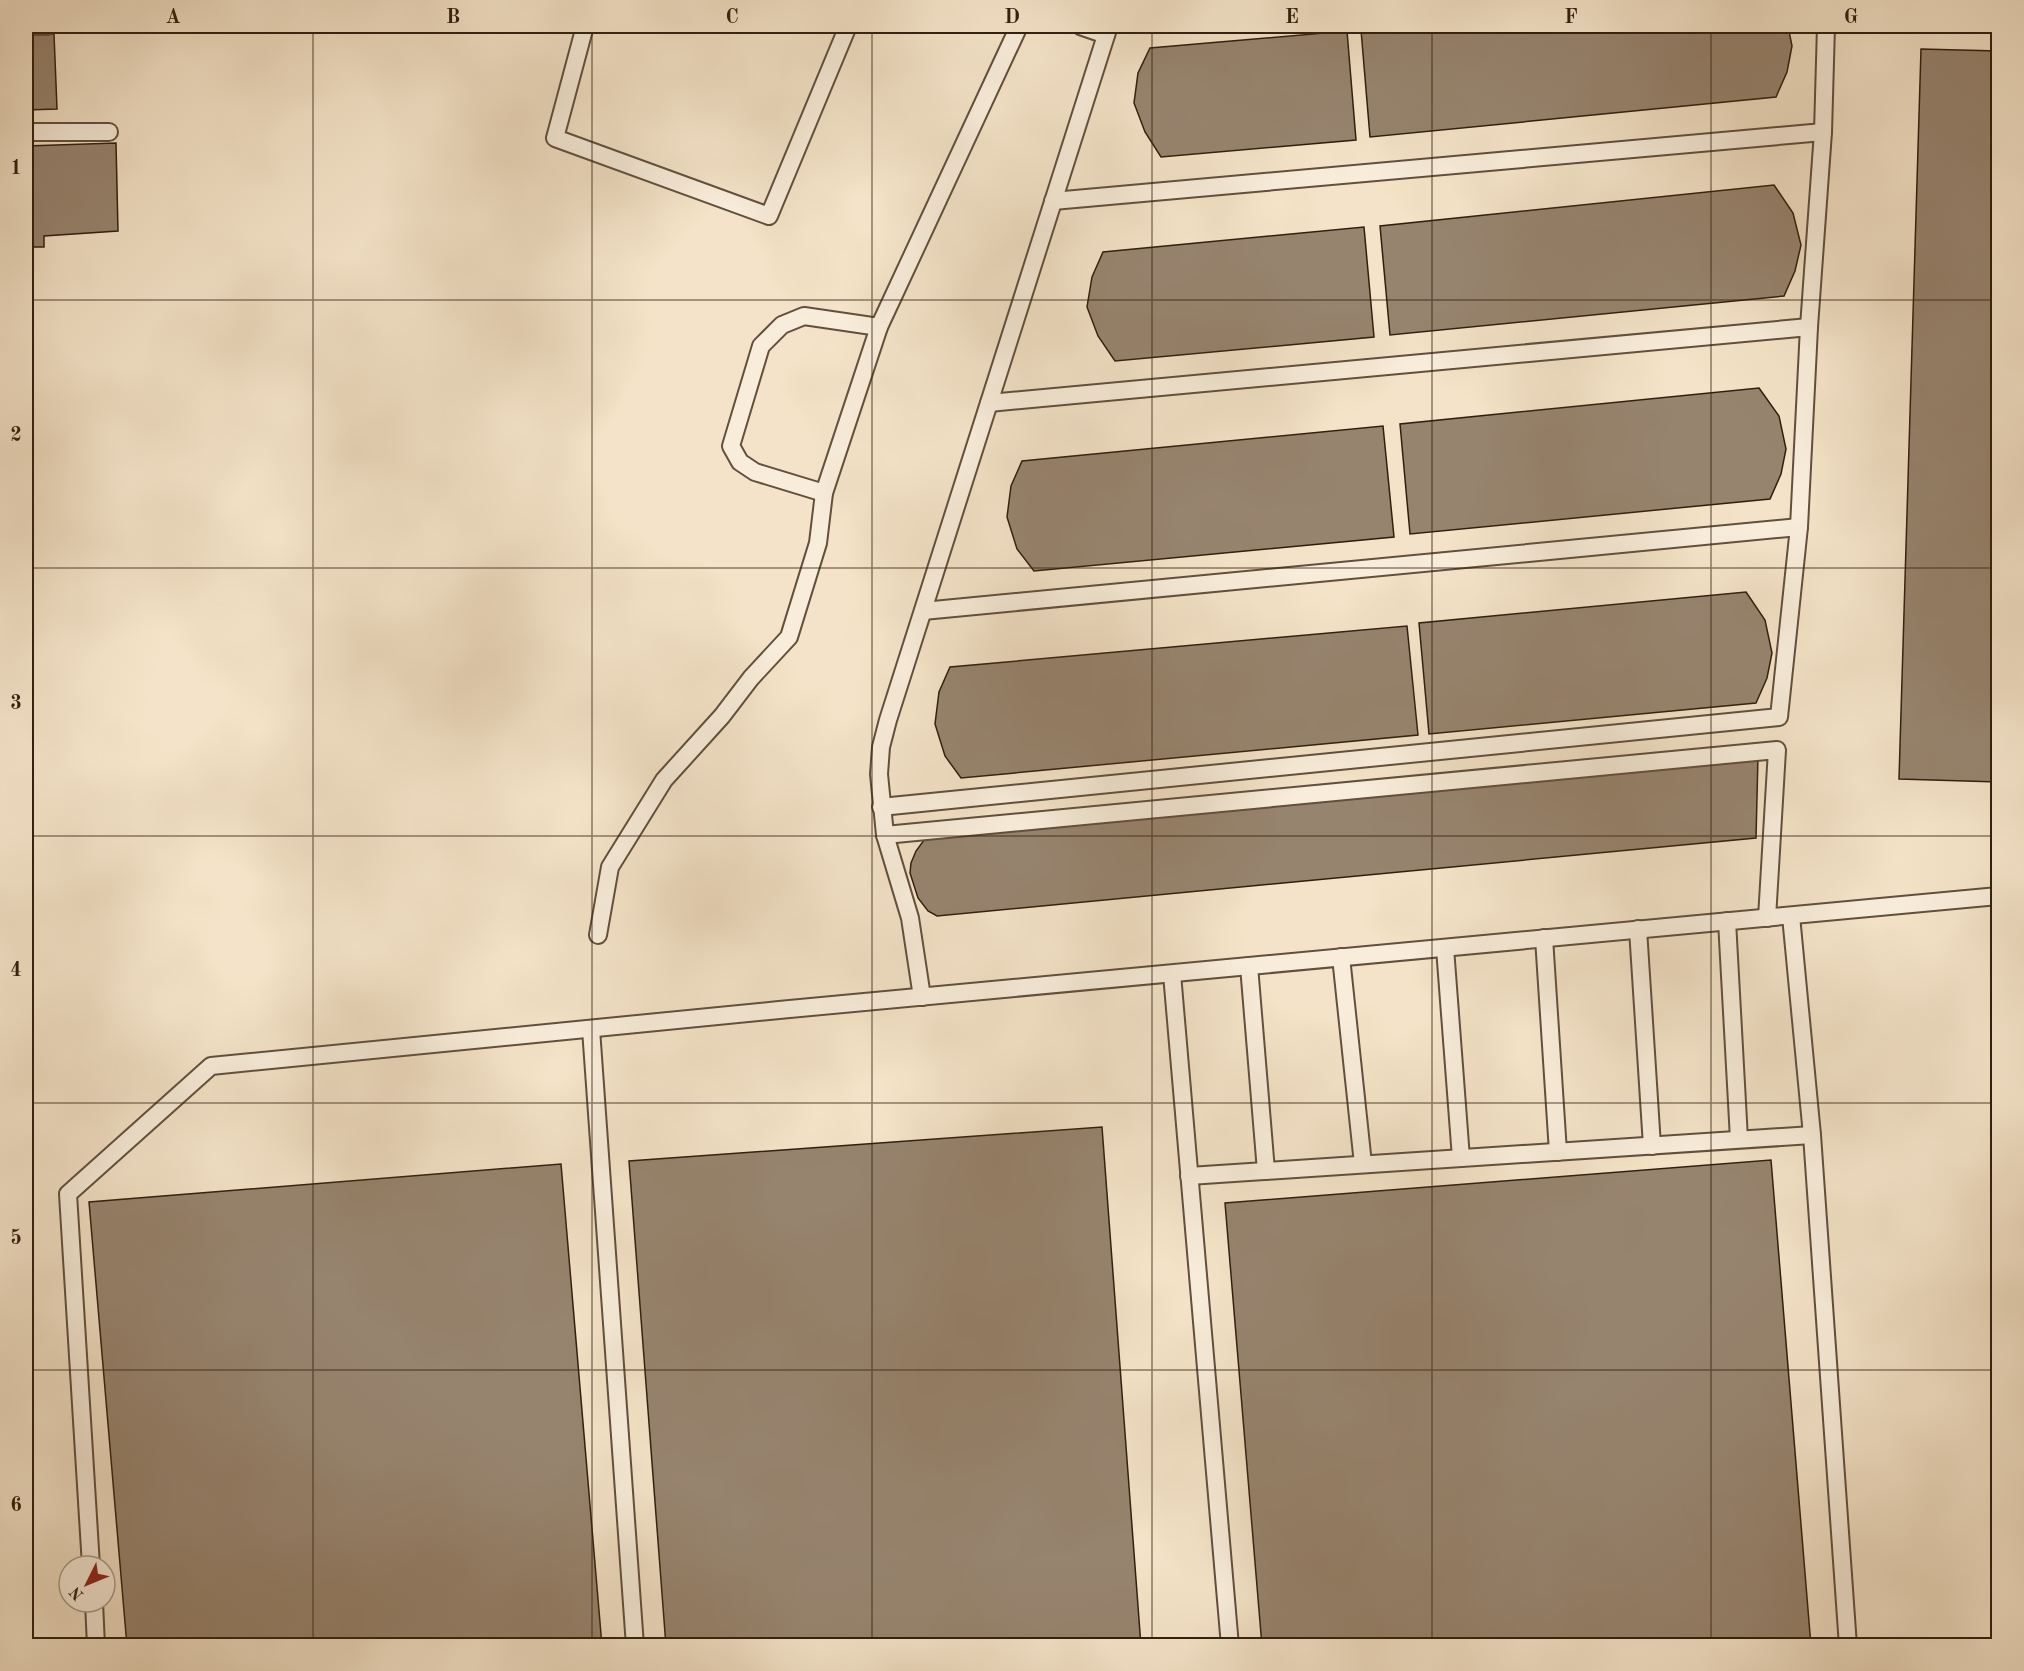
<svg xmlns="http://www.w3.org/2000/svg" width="2024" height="1671" viewBox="0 0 2024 1671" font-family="'Old Standard TT',serif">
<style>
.building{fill:#97846f;stroke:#321e0f;stroke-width:1.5}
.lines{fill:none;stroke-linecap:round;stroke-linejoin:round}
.lane-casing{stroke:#624f3d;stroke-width:20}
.lane{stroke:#f8eddb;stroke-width:16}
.grid{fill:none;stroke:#321e0f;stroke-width:1.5;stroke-opacity:0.55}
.neatline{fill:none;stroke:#321e0f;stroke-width:2}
.grid-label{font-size:20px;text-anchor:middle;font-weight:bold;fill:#321e0f}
</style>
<rect width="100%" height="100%" fill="#f4e3c8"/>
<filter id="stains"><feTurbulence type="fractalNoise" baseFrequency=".00333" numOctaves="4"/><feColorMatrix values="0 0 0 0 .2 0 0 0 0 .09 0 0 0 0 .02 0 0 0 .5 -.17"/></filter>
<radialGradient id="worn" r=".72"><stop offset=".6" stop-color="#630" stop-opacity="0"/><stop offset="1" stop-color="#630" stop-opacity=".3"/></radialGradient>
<g class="building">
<polygon points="1405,26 1788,26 1792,46 1787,72 1776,97 1370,137 1361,30"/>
<polygon points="1347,31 1356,140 1161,157 1145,132 1134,103 1138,73 1150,48"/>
<polygon points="54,34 57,109 26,110 26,35"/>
<polygon points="1921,49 1998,51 1998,782 1899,779"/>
<polygon points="116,143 118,231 44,236 44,247 26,247 26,146"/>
<polygon points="1774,185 1793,213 1801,245 1795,271 1784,296 1390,335 1380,226"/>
<polygon points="1364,227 1374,337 1115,361 1098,336 1087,307 1092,277 1103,252"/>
<polygon points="1759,388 1779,416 1786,449 1781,474 1770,499 1410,534 1400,424"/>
<polygon points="1383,426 1394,537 1034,571 1017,549 1007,517 1011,486 1022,461"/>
<polygon points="1746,592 1765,620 1772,653 1767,678 1756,703 1429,734 1419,623"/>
<polygon points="1407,626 1418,735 961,778 945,756 935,724 939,692 950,667"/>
<polygon points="1758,756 1756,838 937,916 928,911 918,898 910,873 911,863 916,851 927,836"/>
<polygon points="1102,1127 1141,1646 666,1646 629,1161"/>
<polygon points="1771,1160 1811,1646 1262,1646 1225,1203"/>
<polygon points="561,1164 602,1646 127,1646 89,1202"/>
</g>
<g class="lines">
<g class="lane-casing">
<g id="lane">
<polyline points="26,26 48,26"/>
<polyline points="585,26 555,138 769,216 848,26"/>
<polyline points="1080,26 1106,35"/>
<polyline points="26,132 109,132"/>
<polyline points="1053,201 1823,132"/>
<polyline points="989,403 1809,327"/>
<polyline points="824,493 755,472 740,462 731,446 761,346 782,325 804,316 879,327"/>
<polyline points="923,611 1799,527"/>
<polyline points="881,807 1779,717 1799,527 1809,327 1823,132 1826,26"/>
<polyline points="885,835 1777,750 1767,918"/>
<polyline points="1791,916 1812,1135 1848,1646"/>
<polyline points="1727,921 1739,1139"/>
<polyline points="1638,929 1652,1146"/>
<polyline points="598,935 610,867 664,780 722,716 751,678 789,637 818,543 824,493 879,327 1019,26"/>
<polyline points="1544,938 1558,1152"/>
<polyline points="1445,948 1461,1158"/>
<polyline points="1341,957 1363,1164"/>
<polyline points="1249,966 1266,1171"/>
<polyline points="1172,974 1230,1646"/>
<polyline points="922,997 910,918 885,835 879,774 881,747 888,720 1109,26"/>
<polyline points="591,1029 635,1646"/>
<polyline points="1189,1176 1812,1135"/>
<polyline points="91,1566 68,1194 211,1066 779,1010 1998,896"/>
<polyline points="94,1602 96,1646"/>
</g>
</g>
<use href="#lane" class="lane"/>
</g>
<path class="grid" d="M 313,26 L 313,1646M 592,26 L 592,1646M 872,26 L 872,1646M 1152,26 L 1152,1646M 1432,26 L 1432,1646M 1711,26 L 1711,1646M 26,300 L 1998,300M 26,568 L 1998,568M 26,836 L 1998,836M 26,1103 L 1998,1103M 26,1370 L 1998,1370"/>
<rect width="2024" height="1671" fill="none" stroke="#f4e3c8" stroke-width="66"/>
<g transform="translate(87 1584) rotate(227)"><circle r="28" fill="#f8eddb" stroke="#a99a89" stroke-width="1.5"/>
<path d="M0-4.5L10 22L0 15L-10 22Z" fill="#8f2418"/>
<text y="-9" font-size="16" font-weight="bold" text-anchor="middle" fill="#321e0f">N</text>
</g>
<rect x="33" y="33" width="1958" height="1605" class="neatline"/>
<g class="grid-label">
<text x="173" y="23">A</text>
<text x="453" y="23">B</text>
<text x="732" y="23">C</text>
<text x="1012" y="23">D</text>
<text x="1292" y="23">E</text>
<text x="1571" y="23">F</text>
<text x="1851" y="23">G</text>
<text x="16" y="174">1</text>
<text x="16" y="441">2</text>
<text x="16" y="709">3</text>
<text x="16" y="976">4</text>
<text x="16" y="1244">5</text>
<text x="16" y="1511">6</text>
</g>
<rect width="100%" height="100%" filter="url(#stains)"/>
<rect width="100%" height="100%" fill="url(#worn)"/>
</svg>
